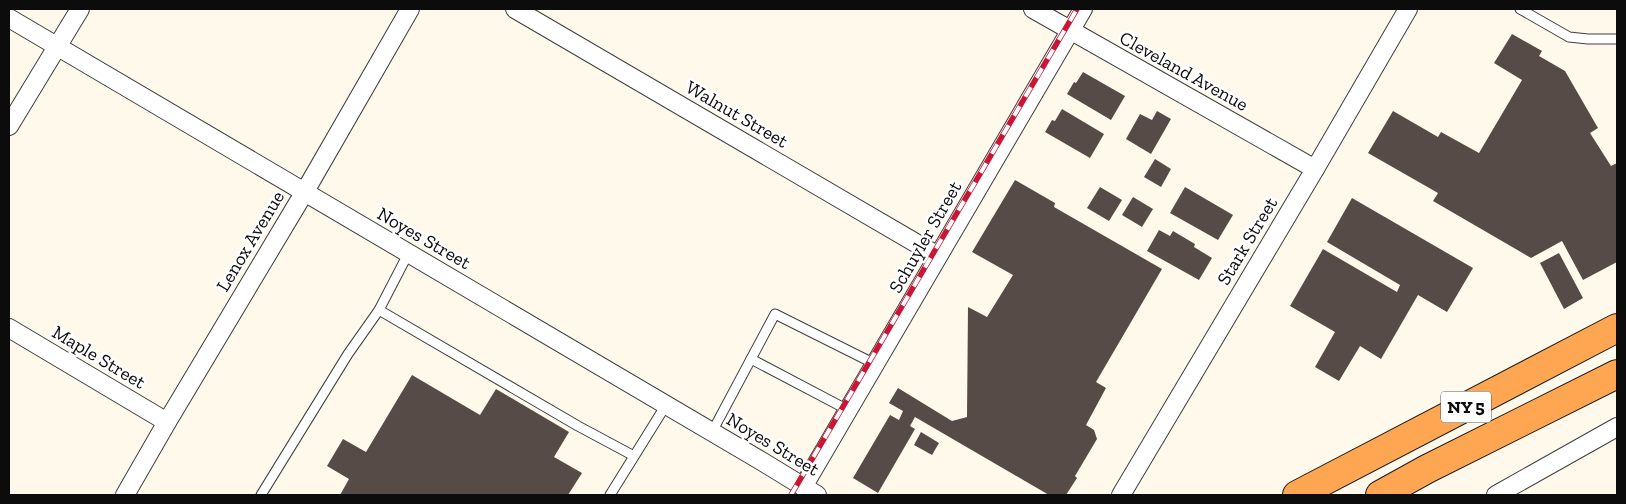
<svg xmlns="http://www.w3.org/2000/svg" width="1626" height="504" viewBox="0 0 1626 504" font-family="'Zilla Slab',serif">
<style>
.building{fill:#564b47}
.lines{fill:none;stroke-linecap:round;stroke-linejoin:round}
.service-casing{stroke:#3f3f3f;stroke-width:11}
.minor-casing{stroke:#3f3f3f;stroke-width:20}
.trunk-casing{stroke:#1d1d1d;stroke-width:30}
.service{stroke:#fff;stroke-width:9}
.minor{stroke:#fff;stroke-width:18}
.trunk{stroke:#ffa652;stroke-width:28}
.rail-casing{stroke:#ca1634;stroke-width:5.5}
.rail{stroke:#fff;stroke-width:4;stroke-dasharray:11;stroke-linecap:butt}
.labels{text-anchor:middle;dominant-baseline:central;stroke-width:5;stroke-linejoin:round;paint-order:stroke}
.shield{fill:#fff;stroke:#555;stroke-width:1}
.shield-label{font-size:18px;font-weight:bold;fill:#0c0c0c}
.street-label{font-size:19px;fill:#0c0c0c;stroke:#fff}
</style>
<rect width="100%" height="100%" fill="#fff9eb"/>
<g class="building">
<polygon points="1512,34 1542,51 1539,56 1565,71 1598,128 1590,133 1611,166 1617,163 1617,262 1583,280 1562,241 1531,258 1433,201 1438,193 1368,153 1393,111 1438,137 1441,132 1479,153 1522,80 1494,63"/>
<polygon points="1083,72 1125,96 1111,120 1067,94 1074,82 1076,83"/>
<polygon points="1062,109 1104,134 1090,158 1045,132 1052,120 1055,121"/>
<polygon points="1157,111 1171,119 1151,154 1126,139 1140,114 1152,120"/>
<polygon points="1155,159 1171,169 1161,187 1144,177"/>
<polygon points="1015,180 1055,203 1054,207 1162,269 1096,382 1106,388 1086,425 1094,430 1097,439 1075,476 1077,478 1066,495 1049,495 915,417 910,426 915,429 878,493 853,478 890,415 899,420 903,411 889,403 898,388 952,421 967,417 968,307 987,317 1013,275 972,252"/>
<polygon points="1100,187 1122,200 1109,221 1087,208"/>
<polygon points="1185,187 1233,215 1218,240 1170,213"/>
<polygon points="1133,197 1153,209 1142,227 1122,215"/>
<polygon points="1352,198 1473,268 1447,312 1418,295 1381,359 1360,346 1339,381 1315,367 1335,332 1290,306 1323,249 1397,292 1400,285 1327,242"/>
<polygon points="1159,230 1170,236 1173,231 1195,244 1194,247 1212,258 1199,280 1147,251"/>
<polygon points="1559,253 1583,298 1564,309 1540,263"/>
<polygon points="412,375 480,415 496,389 569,432 554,457 582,473 568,495 340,495 349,479 327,466 343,439 366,452"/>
<polygon points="921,432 939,443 932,455 914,445"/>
</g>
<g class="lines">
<g class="service-casing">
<g id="service">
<polyline points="1520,9 1569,37 1588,39 1617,39"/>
<polyline points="408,254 379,310 578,426 634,456"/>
<polyline points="751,359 848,410"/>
<polyline points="712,432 775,314 875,364"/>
<polyline points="261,495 348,354 379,310"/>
<polyline points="610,495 666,405"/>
</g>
</g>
<g class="minor-casing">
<g id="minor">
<polyline points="515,9 938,256"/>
<polyline points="1033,9 1315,169"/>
<polyline points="9,18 763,462 817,495"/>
<polyline points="9,126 80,9"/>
<polyline points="9,328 167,422"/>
<polyline points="803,487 1083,9"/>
<polyline points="125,495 167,422 304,193 410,9"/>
<polyline points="1121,495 1315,169 1408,9"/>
<polyline points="1496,495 1617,427"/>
</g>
</g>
<g class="trunk-casing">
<g id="trunk">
<polyline points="1297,495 1617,328"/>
<polyline points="1380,495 1427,469 1617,374"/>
</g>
</g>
<use href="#service" class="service"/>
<use href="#minor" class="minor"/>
<use href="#trunk" class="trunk"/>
<g class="rail-casing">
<polyline id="rail" points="791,495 1077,9"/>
</g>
<use href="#rail" class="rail"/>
</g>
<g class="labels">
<rect class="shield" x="1441" y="391.5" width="50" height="31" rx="4"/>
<g class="shield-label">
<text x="1466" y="407">NY 5</text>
</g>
<g class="street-label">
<text transform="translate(1184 71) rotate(29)">Cleveland Avenue</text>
<text transform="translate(737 114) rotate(30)">Walnut Street</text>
<text transform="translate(925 237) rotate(-60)">Schuyler Street</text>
<text transform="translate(424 238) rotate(30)">Noyes Street</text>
<text transform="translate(250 241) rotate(-59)">Lenox Avenue</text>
<text transform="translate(1247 241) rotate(-59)">Stark Street</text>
<text transform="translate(99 357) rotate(31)">Maple Street</text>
<text transform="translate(773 444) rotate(31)">Noyes Street</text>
</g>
</g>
<rect width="1626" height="504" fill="none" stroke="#0c0c0c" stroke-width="20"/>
</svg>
